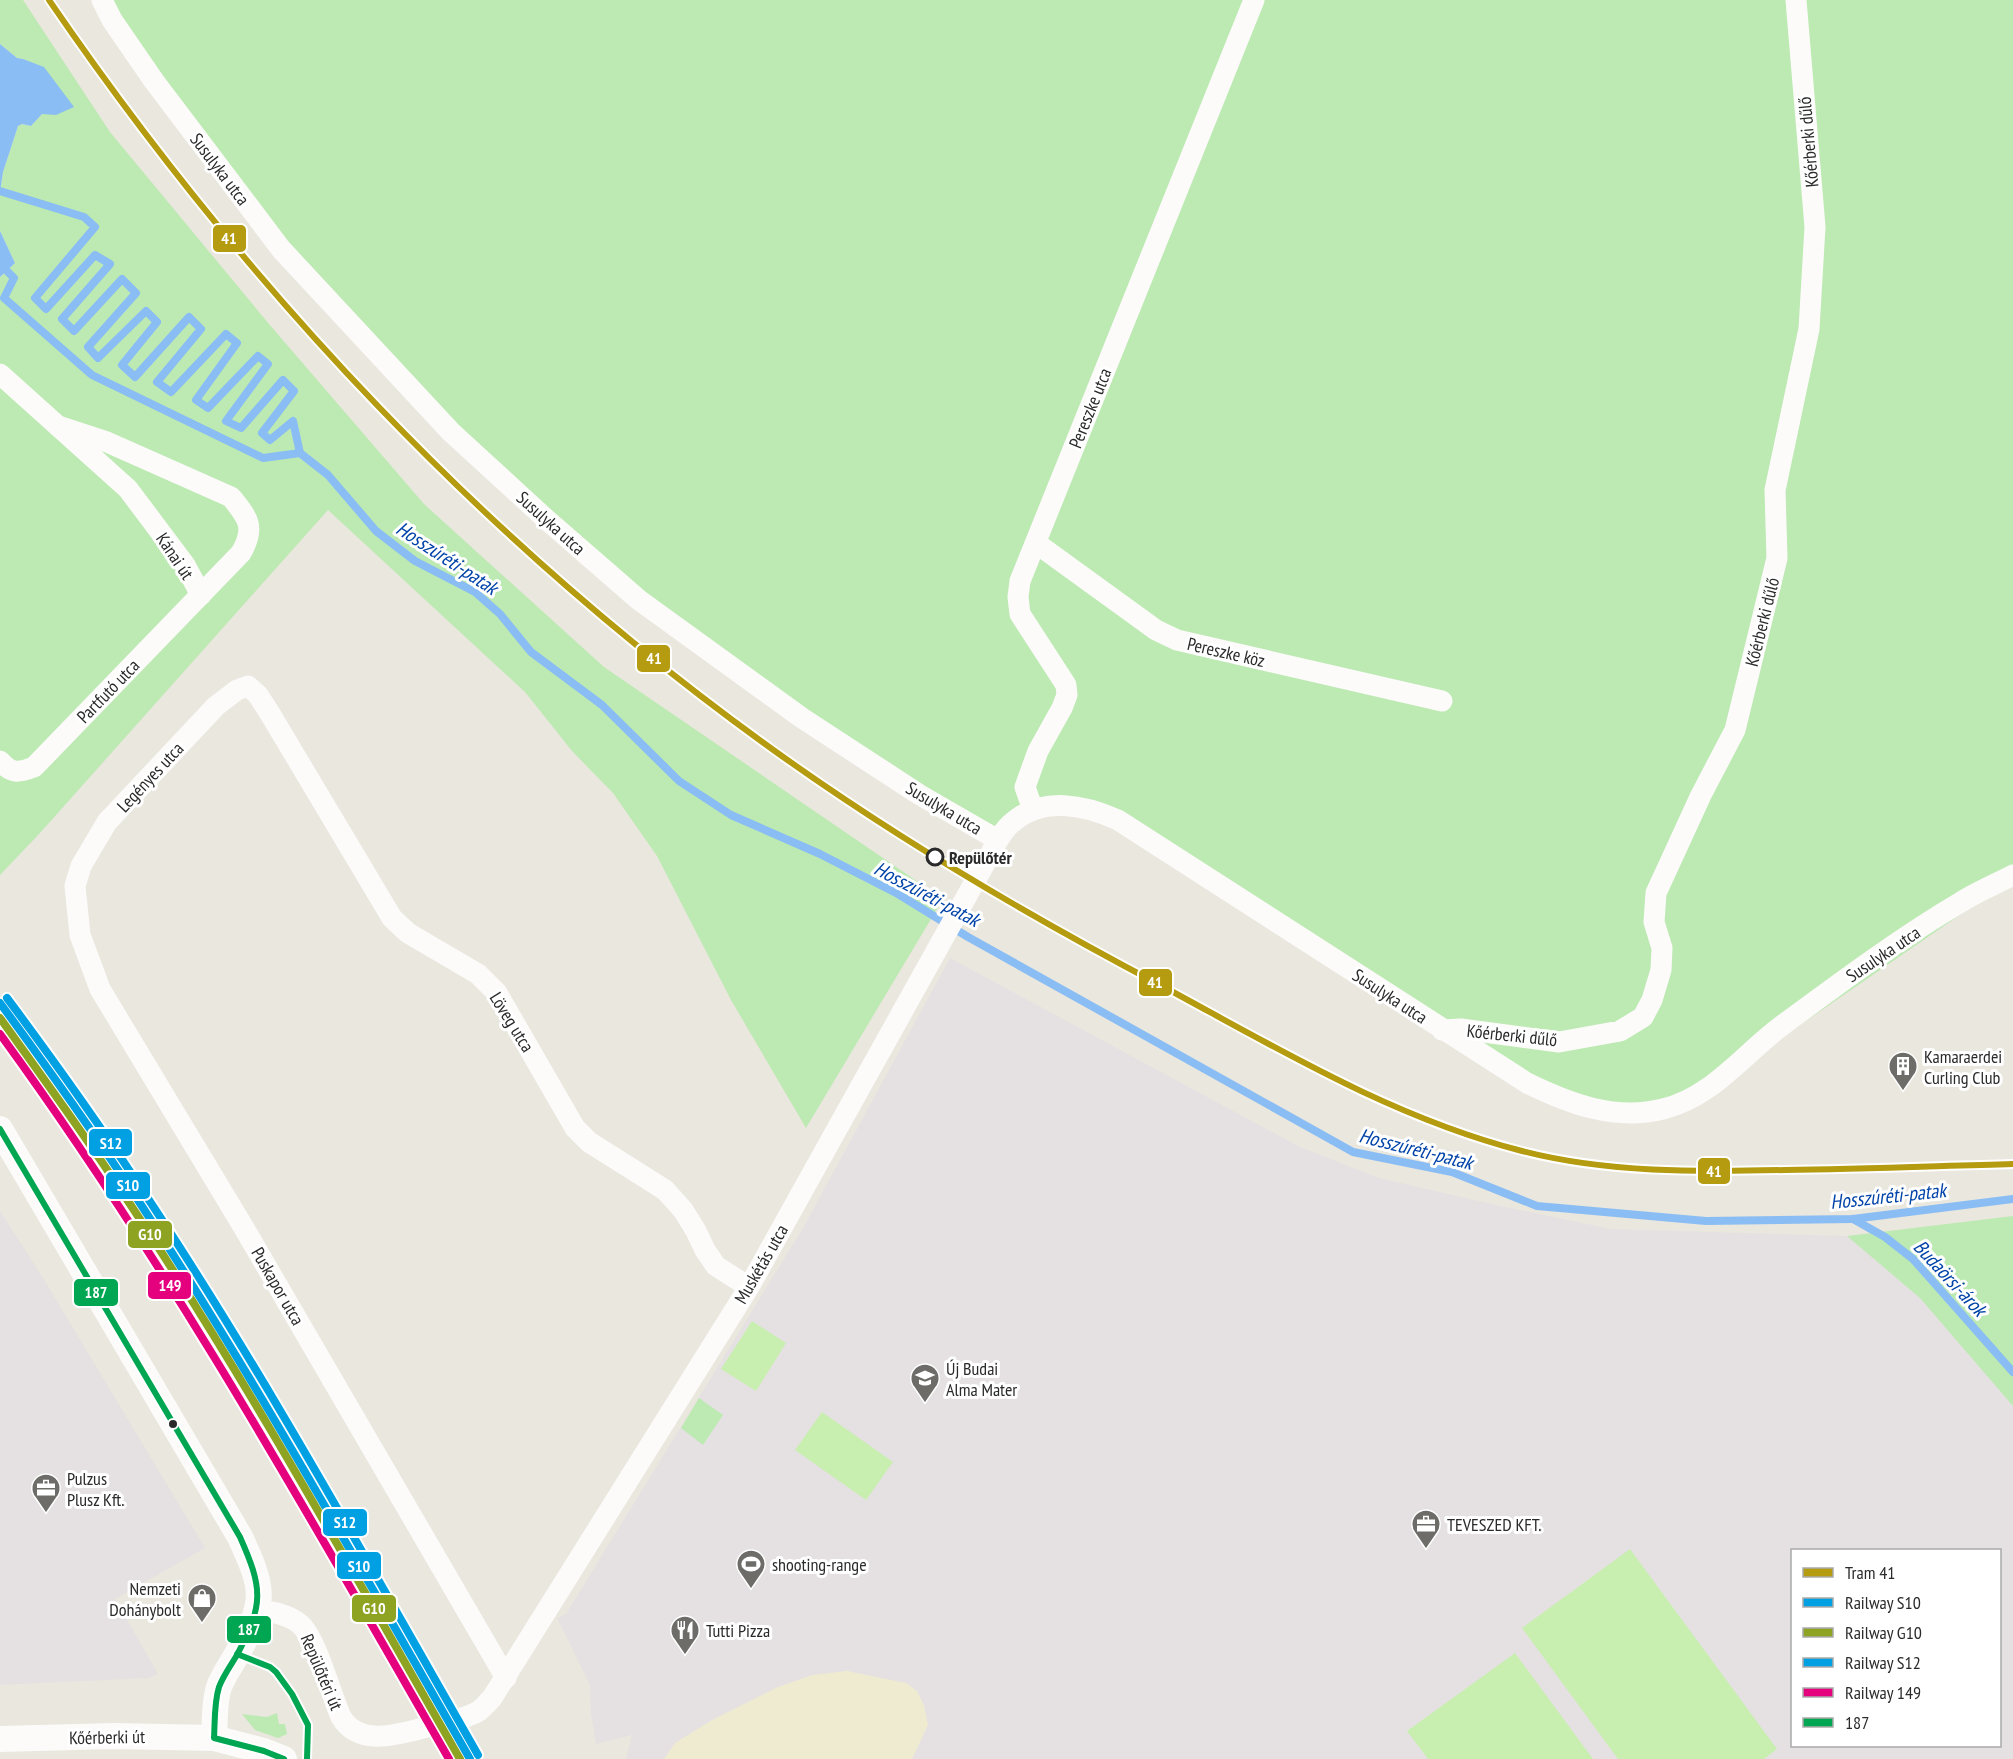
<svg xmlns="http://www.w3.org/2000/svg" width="2013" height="1759" viewBox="0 0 2013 1759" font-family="'PT Sans Narrow',sans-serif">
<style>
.industrial{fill:#e5e1e2;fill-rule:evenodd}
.education{fill:#eeebd1}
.green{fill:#bde9b3}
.pitch{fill:#c8eeb0}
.water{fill:#8abdf3}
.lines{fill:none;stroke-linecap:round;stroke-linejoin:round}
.stream{stroke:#8abdf3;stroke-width:8}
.minor{stroke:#fcfbfa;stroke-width:21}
.tertiary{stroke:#fcfbfa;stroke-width:26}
.bus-1-casing{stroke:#fff;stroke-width:10}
.bus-1{stroke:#00a651;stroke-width:6}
.rail-1-casing{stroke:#fff;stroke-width:12}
.rail-2-casing{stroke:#fff;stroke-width:12}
.rail-3-casing{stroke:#fff;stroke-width:12}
.rail-4-casing{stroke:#fff;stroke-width:12}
.rail-1{stroke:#00a0e3;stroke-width:8}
.rail-2{stroke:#8ea322;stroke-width:8}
.rail-3{stroke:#00a0e3;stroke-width:8}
.rail-4{stroke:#e5007d;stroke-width:8}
.tram-1-casing{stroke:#fff;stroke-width:10}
.tram-1{stroke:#b49b0f;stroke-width:6}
.stop-dot{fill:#fff;stroke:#2a2a2a;stroke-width:3}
.bus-dot{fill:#2a2a2a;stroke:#fff;stroke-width:2}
.labels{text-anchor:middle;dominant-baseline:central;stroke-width:6;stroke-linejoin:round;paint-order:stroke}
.street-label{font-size:18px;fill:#2a2a2a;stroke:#fff}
.stop-label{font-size:18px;font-weight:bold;fill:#2a2a2a;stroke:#fff;text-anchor:start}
.poi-label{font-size:18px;fill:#2a2a2a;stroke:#fff;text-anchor:start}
.water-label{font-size:20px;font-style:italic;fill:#0043a8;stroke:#fff}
.line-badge{stroke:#fff;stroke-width:2}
.badge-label{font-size:16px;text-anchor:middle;font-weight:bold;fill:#fff}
</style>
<rect width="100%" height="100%" fill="#eae7de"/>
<g class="industrial">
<path d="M 950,958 L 1300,1147 L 1379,1178 L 1496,1205 L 1611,1229 L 1847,1236 L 1920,1298 L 2013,1406 L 2013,1759 L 626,1759 L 632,1735 L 596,1744 L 591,1714 L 590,1685 L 557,1618 L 566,1614 L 803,1228 ZM 1792,1550 L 2000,1550 L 2000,1746 L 1792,1746 Z"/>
<polygon points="0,1211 43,1278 205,1548 115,1599 158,1674 148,1678 0,1685"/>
</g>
<polygon class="education" points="847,1671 906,1683 917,1691 924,1705 928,1725 912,1759 664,1759 675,1743 712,1720 778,1687 812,1675"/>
<g class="green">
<polygon points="0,0 23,0 110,132 269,324 424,504 604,667 943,899 806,1128 731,1000 657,856 613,793 572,751 525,692 328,510 40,833 0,875 0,277 15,263 0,231 0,192 3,172 18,126 21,124 31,126 42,114 24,59 17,58 0,44"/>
<polygon points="102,0 2013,0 2013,886 1967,910 1771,1045 1692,1087 1650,1105 1601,1104 1551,1090 1118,820 1054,806 998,840 920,795 547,520 281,249"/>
<polygon points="2013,1216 2013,1406 1920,1298 1847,1236"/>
<polygon points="699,1398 723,1415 703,1445 681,1428"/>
<polygon points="277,1713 279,1724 285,1724 287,1734 278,1738 255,1730 242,1714 267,1717"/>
</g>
<g class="pitch">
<polygon points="752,1321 786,1343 756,1391 721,1369"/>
<polygon points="822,1412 893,1462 866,1500 795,1450"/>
<polygon points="1630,1549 1777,1749 1764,1759 1618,1759 1522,1628"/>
<polygon points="1515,1653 1593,1759 1428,1759 1407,1731"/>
</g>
<g class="water">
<polygon points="0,44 17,58 23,59 44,67 74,107 56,115 42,114 31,126 22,124 18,126 3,172 0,192"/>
<polygon points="0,231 15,263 0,277"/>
</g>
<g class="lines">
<g class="stream">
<polyline points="0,191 84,217 95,227 35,298 46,309 95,255 110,264 62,319 74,331 122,279 136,293 88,347 98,358 146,311 157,322 122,365 135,377 189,317 201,329 157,382 171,392 226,334 237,343 196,400 208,408 258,356 268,364 226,421 241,428 283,380 294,391 262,433 270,440 293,421 300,453"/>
<polyline points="0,258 6,270 14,278 4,298 92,375 263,458 300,453 328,475 376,531 415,561 475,592 500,614 531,652 602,705 679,781 731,815 820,854 898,894 968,937 1353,1152 1452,1172 1537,1206 1706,1221 1853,1219 2013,1199"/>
<polyline points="1853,1219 1885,1237 1913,1259 2013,1372"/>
</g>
<g class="minor">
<polyline points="102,0 112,20 154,81 281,249 451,432 547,520 639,600 802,718 920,795 998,840"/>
<polyline points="0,374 128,489 185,565 201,595"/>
<polyline points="1036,543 1156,630 1177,640 1442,701"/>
<path d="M 0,761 C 12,774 18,773 34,767 L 241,553 C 256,527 248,518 231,497 L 107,442 L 58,426"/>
<polyline points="1033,810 1025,787 1038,751 1062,708 1067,695 1066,685 1020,614 1018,597 1020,581 1254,0"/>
<polyline points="1442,1030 1461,1029 1559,1042 1620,1031 1643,1017 1652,1000 1661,970 1662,948 1654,922 1656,893 1701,795 1735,730 1777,558 1775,490 1809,329 1815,227 1796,0"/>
<path d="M 259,1610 C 273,1612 291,1615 302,1626 C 317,1642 331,1694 341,1717 C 361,1750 405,1732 435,1725 C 449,1721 466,1719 479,1711 C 484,1707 488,1702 492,1698 L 749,1287 L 998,840 C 1002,834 1007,826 1013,822 C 1043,796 1085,805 1118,820 L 1527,1083 C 1570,1104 1615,1121 1663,1109 C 1713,1097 1744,1053 1784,1024 C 1841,982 1900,938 1961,902 C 1977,892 1996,884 2013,875"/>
<polyline points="506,1678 244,1228 100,989 80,935 75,886 81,866 107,822 216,706 237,690 248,686 258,695 269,712 392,918 408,933 478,974 497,993 575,1128 589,1142 665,1190 683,1210 696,1231 705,1250 716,1266 749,1287"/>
</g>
<g class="tertiary">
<path d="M 0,1129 L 240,1537 C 265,1591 266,1601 237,1654 C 231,1665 223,1676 219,1687 C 214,1702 215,1722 214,1738"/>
<polyline points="0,1739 114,1736 214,1738 264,1751 284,1759"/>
</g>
<g class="bus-1-casing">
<g id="bus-1">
<path d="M 0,1129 L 240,1537 C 263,1589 264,1604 237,1655 C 231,1665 223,1676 219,1687 C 214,1703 215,1721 214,1738 L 264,1751 L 284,1759"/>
<polyline points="237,1654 270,1667 276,1672 292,1694 308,1725 307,1759"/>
</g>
</g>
<use href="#bus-1" class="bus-1"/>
<g class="rail-1-casing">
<path id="rail-1" d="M 0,1003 C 44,1063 87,1123 128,1185 C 251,1371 359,1566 470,1759"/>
</g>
<g class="rail-2-casing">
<path id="rail-2" d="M 0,1018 C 41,1075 82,1131 120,1189 C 243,1373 350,1567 460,1759"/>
</g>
<g class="rail-3-casing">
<path id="rail-3" d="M 7,998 C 51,1057 94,1117 135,1179 C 259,1364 367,1561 478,1755"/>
</g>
<g class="rail-4-casing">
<path id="rail-4" d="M 0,1034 C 168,1264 307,1512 449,1759"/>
</g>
<use href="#rail-1" class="rail-1"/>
<use href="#rail-2" class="rail-2"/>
<use href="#rail-3" class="rail-3"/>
<use href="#rail-4" class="rail-4"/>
<g class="tram-1-casing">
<path id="tram-1" d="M 49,0 C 246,288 488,545 772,749 C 896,838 1027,915 1162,986 C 1277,1048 1393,1118 1522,1151 C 1607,1173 1697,1172 1785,1170 C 1861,1169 1937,1166 2013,1164"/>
</g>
<use href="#tram-1" class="tram-1"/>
</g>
<defs>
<g id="building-pin" transform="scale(1.5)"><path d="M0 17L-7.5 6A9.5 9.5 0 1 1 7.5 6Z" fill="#6d6c69" stroke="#fff"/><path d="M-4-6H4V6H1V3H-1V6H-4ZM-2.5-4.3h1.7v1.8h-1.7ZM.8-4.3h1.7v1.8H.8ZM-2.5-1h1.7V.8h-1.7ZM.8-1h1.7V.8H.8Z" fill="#fff"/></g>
<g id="school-pin" transform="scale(1.5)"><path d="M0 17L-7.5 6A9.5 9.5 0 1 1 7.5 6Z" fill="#6d6c69" stroke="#fff"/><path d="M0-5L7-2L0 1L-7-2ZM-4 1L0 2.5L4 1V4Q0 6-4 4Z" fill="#fff"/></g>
<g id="office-pin" transform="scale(1.5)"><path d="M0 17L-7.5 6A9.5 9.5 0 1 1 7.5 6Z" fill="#6d6c69" stroke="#fff"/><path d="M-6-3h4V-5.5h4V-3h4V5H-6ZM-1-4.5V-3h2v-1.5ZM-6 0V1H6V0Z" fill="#fff"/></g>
<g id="stadium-pin" transform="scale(1.5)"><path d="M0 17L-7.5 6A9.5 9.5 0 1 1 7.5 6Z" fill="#6d6c69" stroke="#fff"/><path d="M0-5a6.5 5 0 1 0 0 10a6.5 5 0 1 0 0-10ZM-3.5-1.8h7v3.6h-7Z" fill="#fff"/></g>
<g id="shop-pin" transform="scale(1.5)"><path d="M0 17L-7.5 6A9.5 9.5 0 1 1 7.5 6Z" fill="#6d6c69" stroke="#fff"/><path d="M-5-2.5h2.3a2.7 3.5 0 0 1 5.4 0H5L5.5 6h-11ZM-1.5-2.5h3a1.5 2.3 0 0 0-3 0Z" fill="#fff"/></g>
<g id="restaurant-pin" transform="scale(1.5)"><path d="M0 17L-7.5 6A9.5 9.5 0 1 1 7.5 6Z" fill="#6d6c69" stroke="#fff"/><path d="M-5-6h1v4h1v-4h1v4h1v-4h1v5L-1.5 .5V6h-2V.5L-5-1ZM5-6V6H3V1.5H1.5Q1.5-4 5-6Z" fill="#fff"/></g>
</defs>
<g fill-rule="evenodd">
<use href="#building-pin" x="1903" y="1066"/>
<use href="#school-pin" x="925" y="1378"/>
<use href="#office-pin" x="46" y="1488"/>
<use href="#office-pin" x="1426" y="1524"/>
<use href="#stadium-pin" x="751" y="1564"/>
<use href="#shop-pin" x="202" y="1598"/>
<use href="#restaurant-pin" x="685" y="1630"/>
</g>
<circle class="stop-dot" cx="935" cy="857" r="8"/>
<circle class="bus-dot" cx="173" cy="1424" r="5"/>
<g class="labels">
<g class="street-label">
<text transform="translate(1808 142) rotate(-95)">Kőérberki dűlő</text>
<text transform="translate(220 169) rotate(53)">Susulyka utca</text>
<text transform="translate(1090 408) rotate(-68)">Pereszke utca</text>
<text transform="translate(551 523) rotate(42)">Susulyka utca</text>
<text transform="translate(175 556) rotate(56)">Kánai út</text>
<text transform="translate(1762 622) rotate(-76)">Kőérberki dűlő</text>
<text transform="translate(1226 652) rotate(13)">Pereszke köz</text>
<text transform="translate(108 691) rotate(-46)">Partfutó utca</text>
<text transform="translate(150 777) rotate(-47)">Legényes utca</text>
<text transform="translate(944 808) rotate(31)">Susulyka utca</text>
<text transform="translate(1883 954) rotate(-34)">Susulyka utca</text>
<text transform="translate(1390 996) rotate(33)">Susulyka utca</text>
<text transform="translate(512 1022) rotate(58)">Löveg utca</text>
<text transform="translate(1512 1035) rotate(6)">Kőérberki dűlő</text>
<text transform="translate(761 1264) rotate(-60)">Muskétás utca</text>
<text transform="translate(278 1286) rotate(60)">Puskapor utca</text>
<text transform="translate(322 1672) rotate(67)">Repülőtéri út</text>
<text transform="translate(107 1737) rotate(-1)">Kőérberki út</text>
</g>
<g class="stop-label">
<text x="949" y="857">Repülőtér</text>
</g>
<g class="poi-label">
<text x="1924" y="1056">Kamaraerdei<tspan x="1924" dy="21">Curling Club</tspan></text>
<text x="946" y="1368">Új Budai<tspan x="946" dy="21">Alma Mater</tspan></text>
<text x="67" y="1478">Pulzus<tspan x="67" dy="21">Plusz Kft.</tspan></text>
<text x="1447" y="1524">TEVESZED KFT.</text>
<text x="772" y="1564">shooting-range</text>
<text x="181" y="1588" text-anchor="end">Nemzeti<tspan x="181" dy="21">Dohánybolt</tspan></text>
<text x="706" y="1630">Tutti Pizza</text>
</g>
<g class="water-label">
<text transform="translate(447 558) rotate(33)">Hosszúréti-patak</text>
<text transform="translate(927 894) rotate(28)">Hosszúréti-patak</text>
<text transform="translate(1416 1149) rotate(14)">Hosszúréti-patak</text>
<text transform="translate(1888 1196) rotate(-6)">Hosszúréti-patak</text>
<text transform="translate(1950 1278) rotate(47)">Budaörsi-árok</text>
</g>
</g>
<g class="line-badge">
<rect x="212" y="224" width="35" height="29" rx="6" fill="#b49b0f"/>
<rect x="636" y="644" width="35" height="29" rx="6" fill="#b49b0f"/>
<rect x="1138" y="968" width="35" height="29" rx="6" fill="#b49b0f"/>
<rect x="88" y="1128" width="45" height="29" rx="6" fill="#00a0e3"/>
<rect x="1697" y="1157" width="34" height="28" rx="6" fill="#b49b0f"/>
<rect x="105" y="1171" width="46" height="29" rx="6" fill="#00a0e3"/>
<rect x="127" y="1220" width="46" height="29" rx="6" fill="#8ea322"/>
<rect x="147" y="1271" width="45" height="29" rx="6" fill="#e5007d"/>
<rect x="73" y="1278" width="46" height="29" rx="6" fill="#00a651"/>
<rect x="322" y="1508" width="46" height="29" rx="6" fill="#00a0e3"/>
<rect x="336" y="1551" width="46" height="29" rx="6" fill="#00a0e3"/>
<rect x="351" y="1594" width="46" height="29" rx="6" fill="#8ea322"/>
<rect x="226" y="1615" width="46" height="29" rx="6" fill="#00a651"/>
</g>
<g class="badge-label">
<text x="229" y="244">41</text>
<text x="654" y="664">41</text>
<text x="1155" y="988">41</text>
<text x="111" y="1149">S12</text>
<text x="1714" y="1177">41</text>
<text x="128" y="1191">S10</text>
<text x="150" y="1240">G10</text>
<text x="170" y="1291">149</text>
<text x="96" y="1298">187</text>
<text x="345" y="1528">S12</text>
<text x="359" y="1572">S10</text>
<text x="374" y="1614">G10</text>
<text x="249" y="1635">187</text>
</g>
<rect x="1791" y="1549" width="210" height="198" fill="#ffffff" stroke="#aaaaaa" stroke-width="1.5"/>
<rect x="1803" y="1568" width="30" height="9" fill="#b49b0f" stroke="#aaaaaa" stroke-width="1.5"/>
<text x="1845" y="1579" font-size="18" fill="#2a2a2a">Tram 41</text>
<rect x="1803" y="1598" width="30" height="9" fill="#00a0e3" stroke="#aaaaaa" stroke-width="1.5"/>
<text x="1845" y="1609" font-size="18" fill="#2a2a2a">Railway S10</text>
<rect x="1803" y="1628" width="30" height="9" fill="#8ea322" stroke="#aaaaaa" stroke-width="1.5"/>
<text x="1845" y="1639" font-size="18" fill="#2a2a2a">Railway G10</text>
<rect x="1803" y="1658" width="30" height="9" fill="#00a0e3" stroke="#aaaaaa" stroke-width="1.5"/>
<text x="1845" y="1669" font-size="18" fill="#2a2a2a">Railway S12</text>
<rect x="1803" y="1688" width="30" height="9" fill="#e5007d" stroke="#aaaaaa" stroke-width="1.5"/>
<text x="1845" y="1699" font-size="18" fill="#2a2a2a">Railway 149</text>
<rect x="1803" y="1718" width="30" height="9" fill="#00a651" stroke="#aaaaaa" stroke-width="1.5"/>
<text x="1845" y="1729" font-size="18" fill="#2a2a2a">187</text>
</svg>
